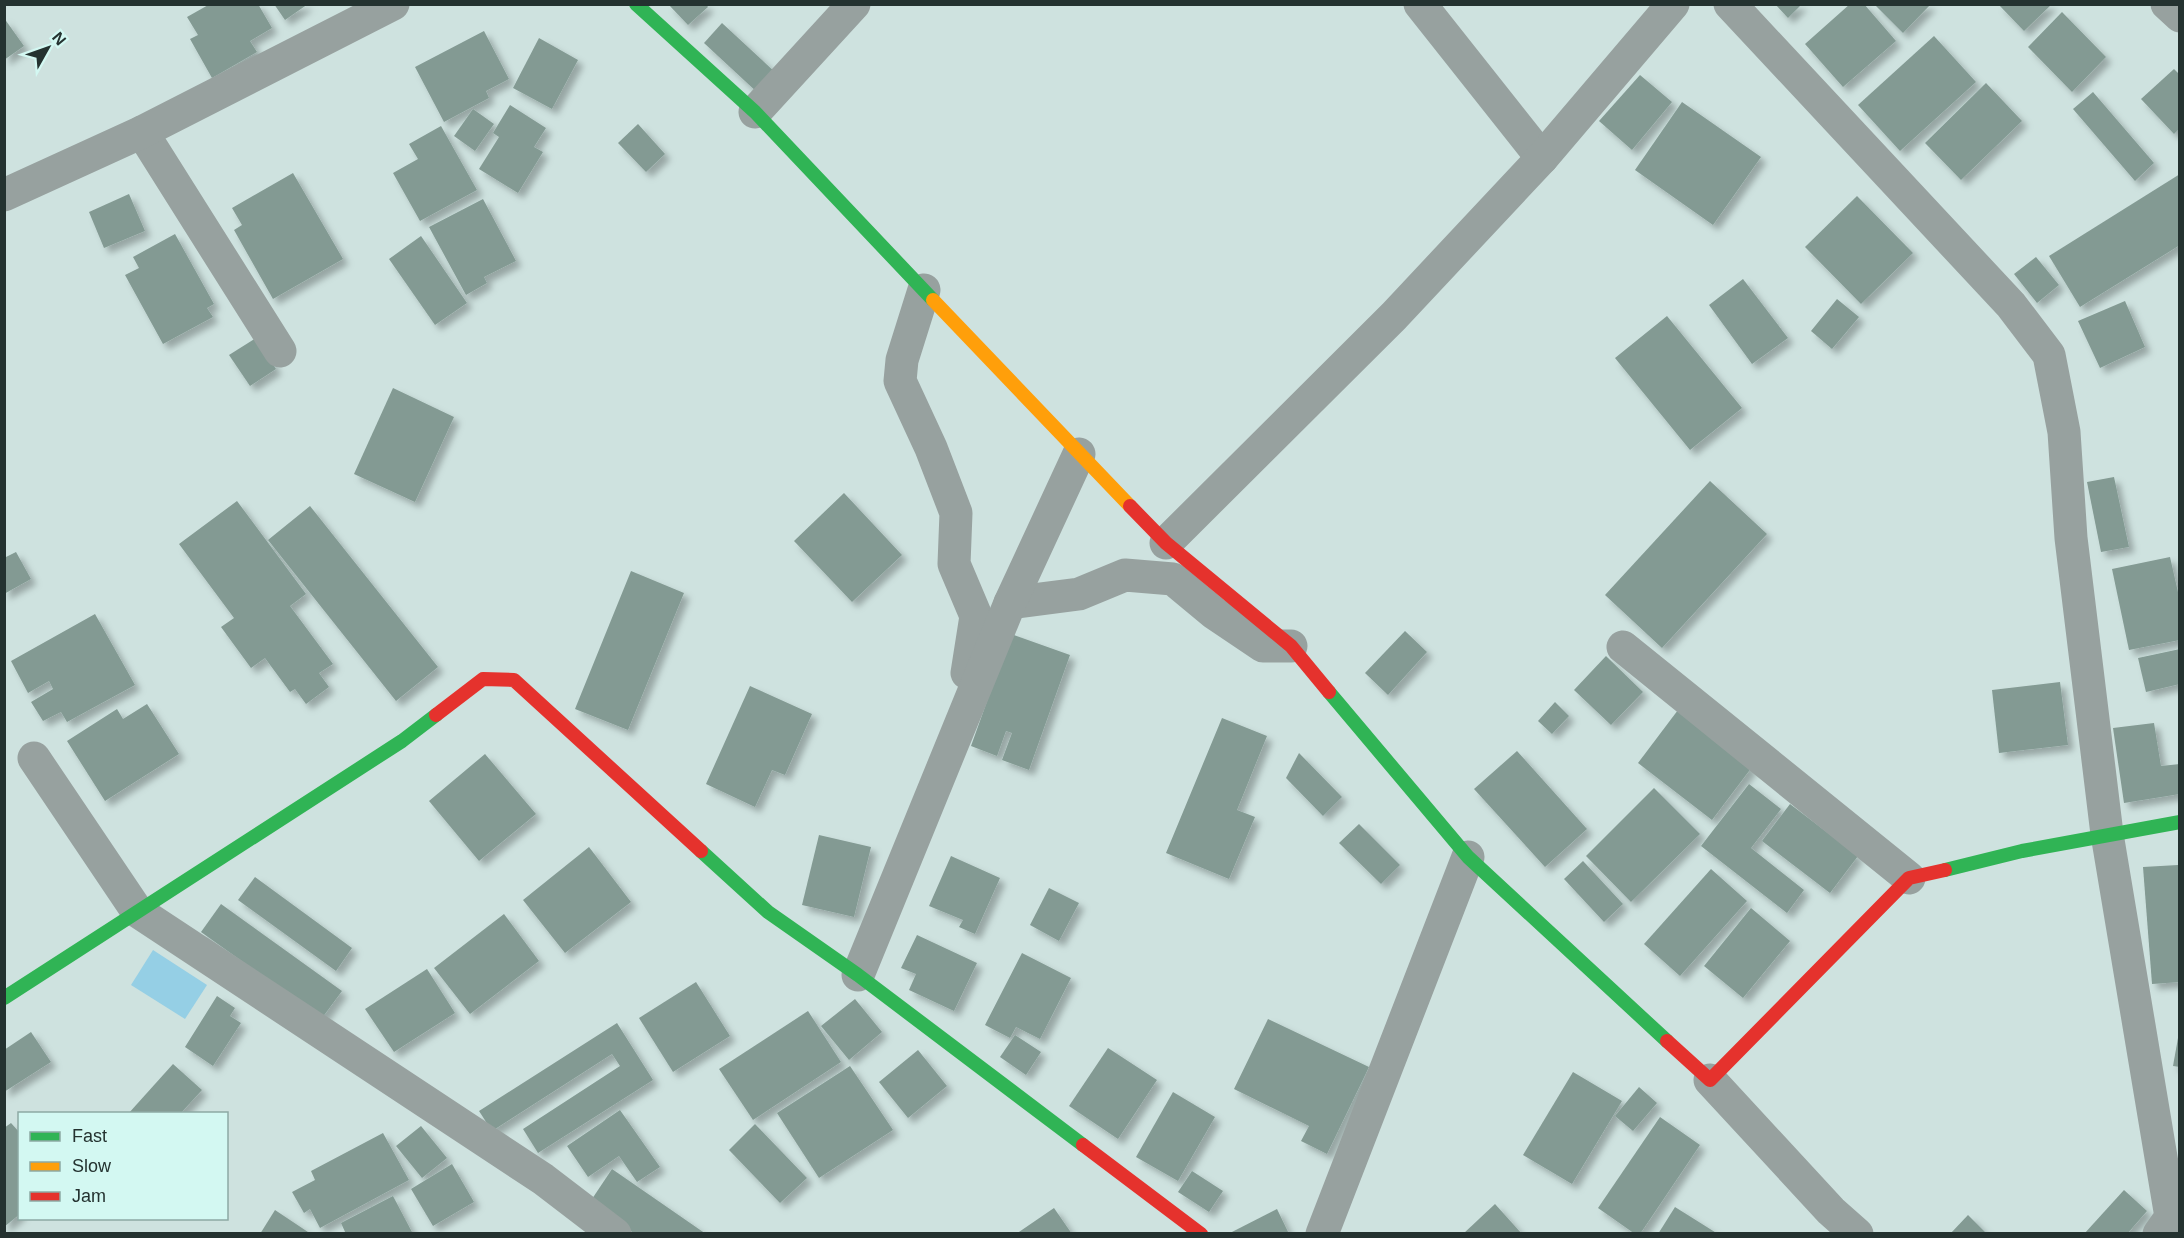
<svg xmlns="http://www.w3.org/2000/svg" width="2184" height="1238" viewBox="0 0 2184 1238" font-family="Helvetica,sans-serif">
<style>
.water{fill:#95cfe5}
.building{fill:#839a93;filter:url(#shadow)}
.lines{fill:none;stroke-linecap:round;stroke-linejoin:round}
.street{stroke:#97a19f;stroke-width:33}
.fast{stroke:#30b455;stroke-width:14}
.slow{stroke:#ff9f0a;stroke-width:14}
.jam{stroke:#e5322d;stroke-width:14}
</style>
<defs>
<filter id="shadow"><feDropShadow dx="5.5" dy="5.5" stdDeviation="3" flood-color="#0004"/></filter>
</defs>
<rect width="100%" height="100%" fill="#cee2df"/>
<polygon class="water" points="153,950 207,985 185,1019 131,985"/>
<g class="building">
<polygon points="210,4 258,4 272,28 250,41 257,52 212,78 190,39 198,35 187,17"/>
<polygon points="274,4 308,4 285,20"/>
<polygon points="668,4 706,4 708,7 688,25"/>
<polygon points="1775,4 1802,4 1788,18"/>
<polygon points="1850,4 1864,4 1896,41 1843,87 1805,44"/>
<polygon points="1874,4 1931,4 1903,33"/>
<polygon points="1998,4 2052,4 2024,31"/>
<polygon points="2062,12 2106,57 2072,92 2028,47"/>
<polygon points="4,18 24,46 4,60"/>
<polygon points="722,23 777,74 759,94 704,43"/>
<polygon points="484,31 509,79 486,91 489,98 444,122 415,67"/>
<polygon points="1934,36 1976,82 1900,151 1858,105"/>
<polygon points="539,38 578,60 552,109 513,88"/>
<polygon points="2174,69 2180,75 2180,128 2174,134 2141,99"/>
<polygon points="1640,75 1672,102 1632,150 1599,121"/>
<polygon points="1986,83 2022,121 1961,180 1925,143"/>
<polygon points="2093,92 2154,163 2135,181 2073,109"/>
<polygon points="1682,102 1761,157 1713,225 1635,170"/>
<polygon points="510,105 546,128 534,147 543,152 518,193 479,169 499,137 493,133"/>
<polygon points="473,109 494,124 475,151 454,136"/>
<polygon points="638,124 665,154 646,172 618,143"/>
<polygon points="441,126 477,190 420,221 393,173 418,159 409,144"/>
<polygon points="293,173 343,259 273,299 234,230 242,225 232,208"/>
<polygon points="2180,174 2180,245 2080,307 2049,256"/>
<polygon points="129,194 145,231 104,248 89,212"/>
<polygon points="1857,196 1913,253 1861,304 1805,247"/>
<polygon points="483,199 516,261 484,277 487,283 466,295 429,227"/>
<polygon points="175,234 214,304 207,308 213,317 163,344 125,275 139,268 133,257"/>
<polygon points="421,236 467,303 435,325 389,259"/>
<polygon points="2036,257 2059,285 2037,303 2014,274"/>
<polygon points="1743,279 1788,338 1752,364 1709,305"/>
<polygon points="1837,299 1859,317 1832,349 1811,331"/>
<polygon points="2125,301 2145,347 2100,368 2078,321"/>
<polygon points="1667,316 1742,408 1690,450 1615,358"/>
<polygon points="256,338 276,369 250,386 229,355"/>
<polygon points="393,388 454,417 415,502 354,474"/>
<polygon points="2114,477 2129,547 2101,552 2087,482"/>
<polygon points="1710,481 1767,534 1662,648 1605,595"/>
<polygon points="844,493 902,555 852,602 794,541"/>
<polygon points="237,501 306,594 290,606 333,664 319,673 329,687 306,704 295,689 290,692 265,658 251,668 221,627 234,618 179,544"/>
<polygon points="310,506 438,667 396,701 268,540"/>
<polygon points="16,552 31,579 4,594 4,558"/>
<polygon points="2170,557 2180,601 2180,640 2129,650 2112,569"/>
<polygon points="631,571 684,593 628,730 575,709"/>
<polygon points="95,614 135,685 67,722 61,712 43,721 31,702 53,689 49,681 28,693 11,661"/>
<polygon points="1405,631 1427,652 1388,695 1365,673"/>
<polygon points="1011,634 1070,655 1029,770 1002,760 1012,733 1006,731 997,756 971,746"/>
<polygon points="2180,649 2180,684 2146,692 2138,658"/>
<polygon points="1606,656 1643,692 1611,725 1574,690"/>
<polygon points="2060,682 2068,745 1999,753 1992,690"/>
<polygon points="750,686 812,714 785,775 772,770 755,807 706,784"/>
<polygon points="1555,702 1569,716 1552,734 1538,721"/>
<polygon points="147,704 179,754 105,801 67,741 117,709 123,719"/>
<polygon points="1678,710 1752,767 1712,820 1638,763"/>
<polygon points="1222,718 1267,736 1237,810 1255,817 1229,879 1166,853"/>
<polygon points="2154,723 2161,766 2180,764 2180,794 2124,803 2113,728"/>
<polygon points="1517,751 1587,829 1545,867 1474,789"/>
<polygon points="1299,753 1342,797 1323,816 1286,778"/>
<polygon points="485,754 536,814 479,861 429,801"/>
<polygon points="1749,784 1781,809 1751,848 1804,890 1787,913 1701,846"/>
<polygon points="1654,788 1700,834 1631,902 1586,856"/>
<polygon points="1790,804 1858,856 1830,893 1762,841"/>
<polygon points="1359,824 1400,865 1381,884 1339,843"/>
<polygon points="819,835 871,847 854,917 802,905"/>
<polygon points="589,847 631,902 565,953 523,900"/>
<polygon points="951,856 1000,878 975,934 959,927 963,920 929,906"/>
<polygon points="1583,861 1623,904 1604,922 1564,879"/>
<polygon points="2178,865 2180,982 2152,984 2143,867"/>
<polygon points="1711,869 1747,901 1680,976 1644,944"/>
<polygon points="255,877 352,948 336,971 238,900"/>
<polygon points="1049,888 1079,903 1059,941 1030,925"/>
<polygon points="221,904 342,991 322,1018 201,932"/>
<polygon points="1751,908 1790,941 1743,998 1704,966"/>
<polygon points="504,914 539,961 470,1014 434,968"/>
<polygon points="917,935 977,963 954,1011 909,990 916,974 901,968"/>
<polygon points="1022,953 1071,978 1040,1039 1016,1027 1010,1038 985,1025"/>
<polygon points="427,969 455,1013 394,1052 365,1009"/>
<polygon points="696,982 730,1036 673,1072 639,1018"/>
<polygon points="217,996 235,1008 230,1016 241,1023 213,1066 185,1047"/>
<polygon points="855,999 882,1032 849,1060 821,1026"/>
<polygon points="808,1011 841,1062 753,1120 719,1069"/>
<polygon points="1268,1019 1369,1067 1327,1154 1301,1141 1309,1126 1234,1089"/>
<polygon points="617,1023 653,1080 538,1153 523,1129 620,1066 612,1054 492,1131 479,1111"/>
<polygon points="31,1032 51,1062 4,1092 4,1050"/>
<polygon points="1015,1035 1041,1052 1026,1075 1000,1057"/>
<polygon points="2178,1038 2180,1038 2180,1067 2173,1066"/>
<polygon points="1108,1048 1157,1080 1118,1139 1069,1106"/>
<polygon points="918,1050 947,1086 908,1118 879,1082"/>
<polygon points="173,1064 202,1090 180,1114 128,1114"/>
<polygon points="850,1066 893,1130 819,1178 777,1113"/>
<polygon points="1573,1072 1622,1101 1572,1184 1523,1155"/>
<polygon points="1639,1087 1657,1103 1633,1131 1615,1116"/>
<polygon points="1173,1092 1215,1117 1178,1181 1136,1157"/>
<polygon points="620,1110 660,1167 637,1182 619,1156 588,1177 567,1146"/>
<polygon points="1660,1117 1700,1145 1640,1234 1635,1234 1598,1208"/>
<polygon points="11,1123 20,1133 20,1214 4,1227 4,1128"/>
<polygon points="755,1124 807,1178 780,1203 729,1150"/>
<polygon points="421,1126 447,1158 422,1178 396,1146"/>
<polygon points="383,1133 409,1180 320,1228 310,1209 304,1213 292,1192 315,1180 311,1171"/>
<polygon points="452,1164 474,1202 433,1226 411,1189"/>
<polygon points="612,1169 706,1234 635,1234 590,1202"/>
<polygon points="1192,1171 1223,1191 1209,1212 1178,1192"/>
<polygon points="2124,1190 2147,1211 2127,1234 2084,1234"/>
<polygon points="393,1196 413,1234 346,1234 341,1223"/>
<polygon points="1495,1204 1522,1234 1463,1234"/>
<polygon points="1675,1207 1718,1234 1658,1234"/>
<polygon points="1054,1208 1072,1234 1016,1234"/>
<polygon points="1277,1209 1289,1234 1228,1234"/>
<polygon points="275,1210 311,1234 260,1234"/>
<polygon points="1968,1215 1987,1234 1950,1234"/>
</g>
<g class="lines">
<g class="street">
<polyline points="1420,4 1542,158"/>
<polyline points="1730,4 2011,305 2049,355 2064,432 2071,538 2107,834 2171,1217 2159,1234"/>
<polyline points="2167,4 2180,16"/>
<polyline points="755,112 854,4"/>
<polyline points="142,132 280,351"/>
<polyline points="4,195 142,132 393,4"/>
<polyline points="924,290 902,360 900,381 931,448 956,513 954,564 976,616 967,673"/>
<polyline points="1166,543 1394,316 1542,158 1673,4"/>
<polyline points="1010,603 1079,594 1125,575 1173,579 1214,613 1263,646 1291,646"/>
<polyline points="1623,647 1909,878"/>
<polyline points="34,758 137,911 543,1179 615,1234"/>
<polyline points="858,975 1010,603 1079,454"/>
<polyline points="1710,1080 1831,1211 1857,1234"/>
<polyline points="1322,1234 1468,857"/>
</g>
<g class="fast">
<polyline points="636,4 755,112 933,300"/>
<polyline points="1329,692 1468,857 1667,1041"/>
<polyline points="701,851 768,912 858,975 1083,1145"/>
<polyline points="1945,870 2022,851 2180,822"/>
<polyline points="4,998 402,741 436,715"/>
</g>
<polyline class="slow" points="933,300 1130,506"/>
<g class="jam">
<polyline points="1130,506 1166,543 1291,646 1329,692"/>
<polyline points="436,715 483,679 514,680 701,851"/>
<polyline points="1667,1041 1710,1080 1909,878 1945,870"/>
<polyline points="1083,1145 1201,1234"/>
</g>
</g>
<rect width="2184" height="1238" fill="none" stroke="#243230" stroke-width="12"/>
<rect x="18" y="1112" width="210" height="108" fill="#d3f8f2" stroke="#8da9a4" stroke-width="1.5"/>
<rect x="30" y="1132" width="30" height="9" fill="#30b455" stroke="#8da9a4" stroke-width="1.5"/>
<text x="72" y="1142" font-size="18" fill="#243230">Fast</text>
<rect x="30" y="1162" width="30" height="9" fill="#ff9f0a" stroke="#8da9a4" stroke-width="1.5"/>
<text x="72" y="1172" font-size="18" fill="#243230">Slow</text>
<rect x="30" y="1192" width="30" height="9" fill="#e5322d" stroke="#8da9a4" stroke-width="1.5"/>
<text x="72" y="1202" font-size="18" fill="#243230">Jam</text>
<g transform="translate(48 48) rotate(50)" stroke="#d3f8f2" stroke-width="4.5" paint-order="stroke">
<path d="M0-4.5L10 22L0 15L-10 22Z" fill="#243230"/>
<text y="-9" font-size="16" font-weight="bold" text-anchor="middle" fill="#243230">N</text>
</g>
</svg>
